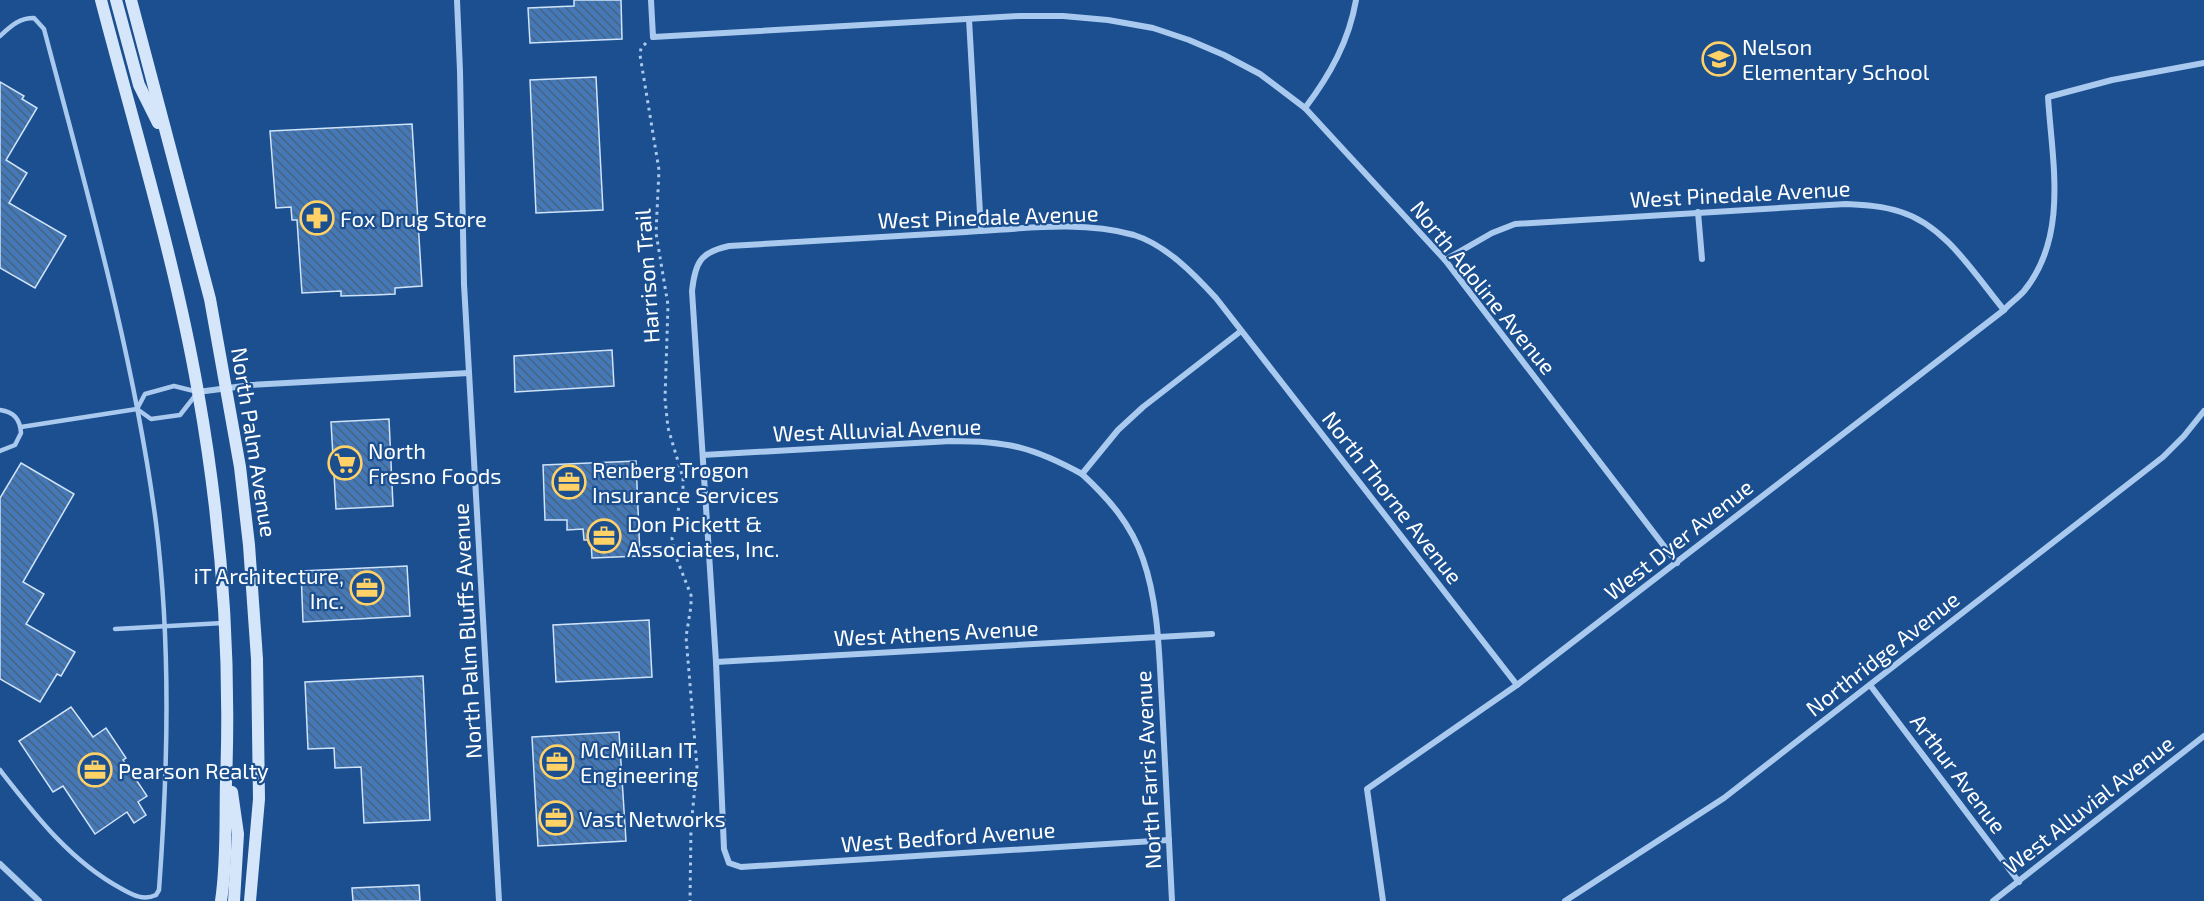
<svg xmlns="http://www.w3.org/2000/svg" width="2204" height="901" viewBox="0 0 2204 901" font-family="'Exo 2',sans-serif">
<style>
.building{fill:url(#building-back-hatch);stroke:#cfe3fa;stroke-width:1.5}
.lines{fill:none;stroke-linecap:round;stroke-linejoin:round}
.path{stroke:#a9c9ee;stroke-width:3;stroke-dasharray:3 4.5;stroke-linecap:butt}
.service{stroke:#a9c9ee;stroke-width:4.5}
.minor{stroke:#a9c9ee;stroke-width:6}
.secondary{stroke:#d6e6fa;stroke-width:12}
.labels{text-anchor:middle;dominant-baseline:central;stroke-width:4.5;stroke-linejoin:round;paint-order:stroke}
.poi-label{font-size:22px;fill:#fff;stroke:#1b4f8f;text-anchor:start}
.street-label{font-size:22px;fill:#fff;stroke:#1b4f8f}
</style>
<defs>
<pattern id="building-back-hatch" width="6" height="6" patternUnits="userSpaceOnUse" patternTransform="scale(1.5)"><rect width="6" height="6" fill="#4478b7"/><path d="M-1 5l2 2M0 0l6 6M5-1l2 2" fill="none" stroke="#486282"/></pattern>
</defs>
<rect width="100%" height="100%" fill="#1b4f8f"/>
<g class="building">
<polygon points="574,0 621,0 622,39 530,43 528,8 574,6"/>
<polygon points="596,77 603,210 536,213 530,80"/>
<polygon points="0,82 24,96 22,99 37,108 6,160 27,173 9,203 66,236 35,288 0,268"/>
<polygon points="412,124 422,286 395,288 395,294 375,295 341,296 341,291 302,293 297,220 292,220 291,207 276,208 270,131"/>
<polygon points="612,350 614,386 515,392 514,356"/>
<polygon points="389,419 393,506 336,509 331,422"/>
<polygon points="636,461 640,556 592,558 591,540 584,540 583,529 567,530 567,520 545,520 543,465"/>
<polygon points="21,463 74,494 23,582 44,594 26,624 75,652 61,676 57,674 40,702 0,679 0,498"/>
<polygon points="407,566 410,616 303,622 301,571"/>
<polygon points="649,620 652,677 556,682 553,625"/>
<polygon points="423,676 430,820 364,823 361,767 335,768 334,748 308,749 305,682"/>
<polygon points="71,707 93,737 106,728 126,758 123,760 147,796 138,802 146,815 134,823 127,812 95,834 63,786 53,792 19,741"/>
<polygon points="619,732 626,841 538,846 532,737"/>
<polygon points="419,885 420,901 353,901 352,888"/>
</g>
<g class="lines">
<polyline class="path" points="646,43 641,48 640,55 659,170 656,233 668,305 665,399 668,428 683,478 683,489 672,538 674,552 691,595 691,606 686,637 697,767 691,826 690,901"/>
<g class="service">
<path d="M 0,36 C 11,26 19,18 34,18 L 44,29 C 87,192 134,356 156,523 C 171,645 168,767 159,890 L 156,895 C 143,901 133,895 122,889 C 70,861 35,815 0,770"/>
<path d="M 0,410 C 14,412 20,419 21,433 L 15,445 L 0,451"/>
<polyline points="21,427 137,409 151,419 180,415 198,392 174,386 145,394 137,409"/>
<polyline points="115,629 223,623"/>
</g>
<g class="minor">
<polyline points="457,0 460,71 464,284 499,901"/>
<polyline points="651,0 653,37 1020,16 1063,16 1108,20 1153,28 1189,40 1224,55 1260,74 1305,108 1445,260 1677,563"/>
<polyline points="969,19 981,231"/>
<path d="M 1305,108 C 1330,75 1349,41 1356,0"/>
<polyline points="1698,212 1702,259"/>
<path d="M 1445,260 L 1492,233 L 1515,224 L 1846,204 C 1865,205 1883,206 1901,212 C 1946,226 1975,275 2004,310"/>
<polyline points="198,392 251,385 469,373"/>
<path d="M 703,455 L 951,441 C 1007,441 1033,447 1082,474 L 1118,430 L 1143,407 L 1241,331"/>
<path d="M 1082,474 C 1109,499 1131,524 1143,559 C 1159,605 1159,656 1162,704 C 1165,770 1169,835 1172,901"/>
<polyline points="716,662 1212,634"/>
<polyline points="1870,685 2019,882"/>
<path d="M 1169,840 L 741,867 L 729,863 L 724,849 L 716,662 L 692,291 C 695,263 700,252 729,246 C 808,241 887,237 966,232 C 1021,229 1080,220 1134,235 C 1166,245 1194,274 1216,298 L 1517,685"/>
<polyline points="0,864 39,901"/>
<path d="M 1383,901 L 1367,789 L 1517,685 L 2004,310 C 2010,303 2018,298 2024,291 C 2069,236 2052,161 2048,97 L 2112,80 L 2204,63"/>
<polyline points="1565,901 1724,798 2163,457 2184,436 2204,411"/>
<polyline points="1993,901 2204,736"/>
</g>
<g class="secondary">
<path d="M 101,0 C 135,130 175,260 198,392 C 221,521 231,652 226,782 C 225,821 227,862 221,901"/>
<polyline points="116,0 139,85 158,123"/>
<polyline points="131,0 210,299 240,467 249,545 257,659 259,799 250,901"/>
<polyline points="232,792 238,834 234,901"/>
</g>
</g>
<defs>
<g id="school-ring" transform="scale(1.725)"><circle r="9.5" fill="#1b4f8f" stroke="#ffd166" stroke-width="1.5"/><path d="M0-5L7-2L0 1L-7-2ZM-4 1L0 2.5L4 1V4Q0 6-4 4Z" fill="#ffd166"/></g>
<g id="pharmacy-ring" transform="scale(1.725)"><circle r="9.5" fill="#1b4f8f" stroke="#ffd166" stroke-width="1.5"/><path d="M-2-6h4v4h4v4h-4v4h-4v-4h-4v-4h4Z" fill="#ffd166"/></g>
<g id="supermarket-ring" transform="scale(1.725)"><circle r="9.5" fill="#1b4f8f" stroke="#ffd166" stroke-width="1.5"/><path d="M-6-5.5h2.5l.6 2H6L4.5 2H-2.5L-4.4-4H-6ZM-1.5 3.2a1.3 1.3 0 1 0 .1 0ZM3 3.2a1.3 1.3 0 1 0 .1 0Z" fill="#ffd166"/></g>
<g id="office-ring" transform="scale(1.725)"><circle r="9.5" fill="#1b4f8f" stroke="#ffd166" stroke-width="1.5"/><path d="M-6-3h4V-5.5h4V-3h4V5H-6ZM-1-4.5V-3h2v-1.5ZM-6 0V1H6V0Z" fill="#ffd166"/></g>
</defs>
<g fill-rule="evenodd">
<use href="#school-ring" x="1719" y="59"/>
<use href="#pharmacy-ring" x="317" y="218"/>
<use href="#supermarket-ring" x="345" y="463"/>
<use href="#office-ring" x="569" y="482"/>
<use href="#office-ring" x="604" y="536"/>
<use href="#office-ring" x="367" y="588"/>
<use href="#office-ring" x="557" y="762"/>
<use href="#office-ring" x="95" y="770"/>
<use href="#office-ring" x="556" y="818"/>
</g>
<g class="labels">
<g class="poi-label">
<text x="1742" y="46">Nelson<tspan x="1742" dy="25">Elementary School</tspan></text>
<text x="340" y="218">Fox Drug Store</text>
<text x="368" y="450">North<tspan x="368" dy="25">Fresno Foods</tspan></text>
<text x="592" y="469">Renberg Trogon<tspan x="592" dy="25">Insurance Services</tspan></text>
<text x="627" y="523">Don Pickett &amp;<tspan x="627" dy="25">Associates, Inc.</tspan></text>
<text x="344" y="575" text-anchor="end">iT Architecture,<tspan x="344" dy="25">Inc.</tspan></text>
<text x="580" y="749">McMillan IT<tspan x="580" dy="25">Engineering</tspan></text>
<text x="118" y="770">Pearson Realty</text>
<text x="579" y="818">Vast Networks</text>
</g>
<g class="street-label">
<text transform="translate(1740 193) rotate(-3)">West Pinedale Avenue</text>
<text transform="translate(988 216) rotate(-2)">West Pinedale Avenue</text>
<text transform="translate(646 276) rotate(-94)">Harrison Trail</text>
<text transform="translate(1484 287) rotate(51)">North Adoline Avenue</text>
<text transform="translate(877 429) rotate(-2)">West Alluvial Avenue</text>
<text transform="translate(255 442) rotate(81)">North Palm Avenue</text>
<text transform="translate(1393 497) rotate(52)">North Thorne Avenue</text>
<text transform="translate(1678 539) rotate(-38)">West Dyer Avenue</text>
<text transform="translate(466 631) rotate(-93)">North Palm Bluffs Avenue</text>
<text transform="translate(936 632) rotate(-3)">West Athens Avenue</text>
<text transform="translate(1882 653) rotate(-38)">Northridge Avenue</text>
<text transform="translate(1147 770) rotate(-93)">North Farris Avenue</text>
<text transform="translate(1959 773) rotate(53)">Arthur Avenue</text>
<text transform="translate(2088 804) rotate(-38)">West Alluvial Avenue</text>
<text transform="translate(948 836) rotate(-4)">West Bedford Avenue</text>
</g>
</g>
</svg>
